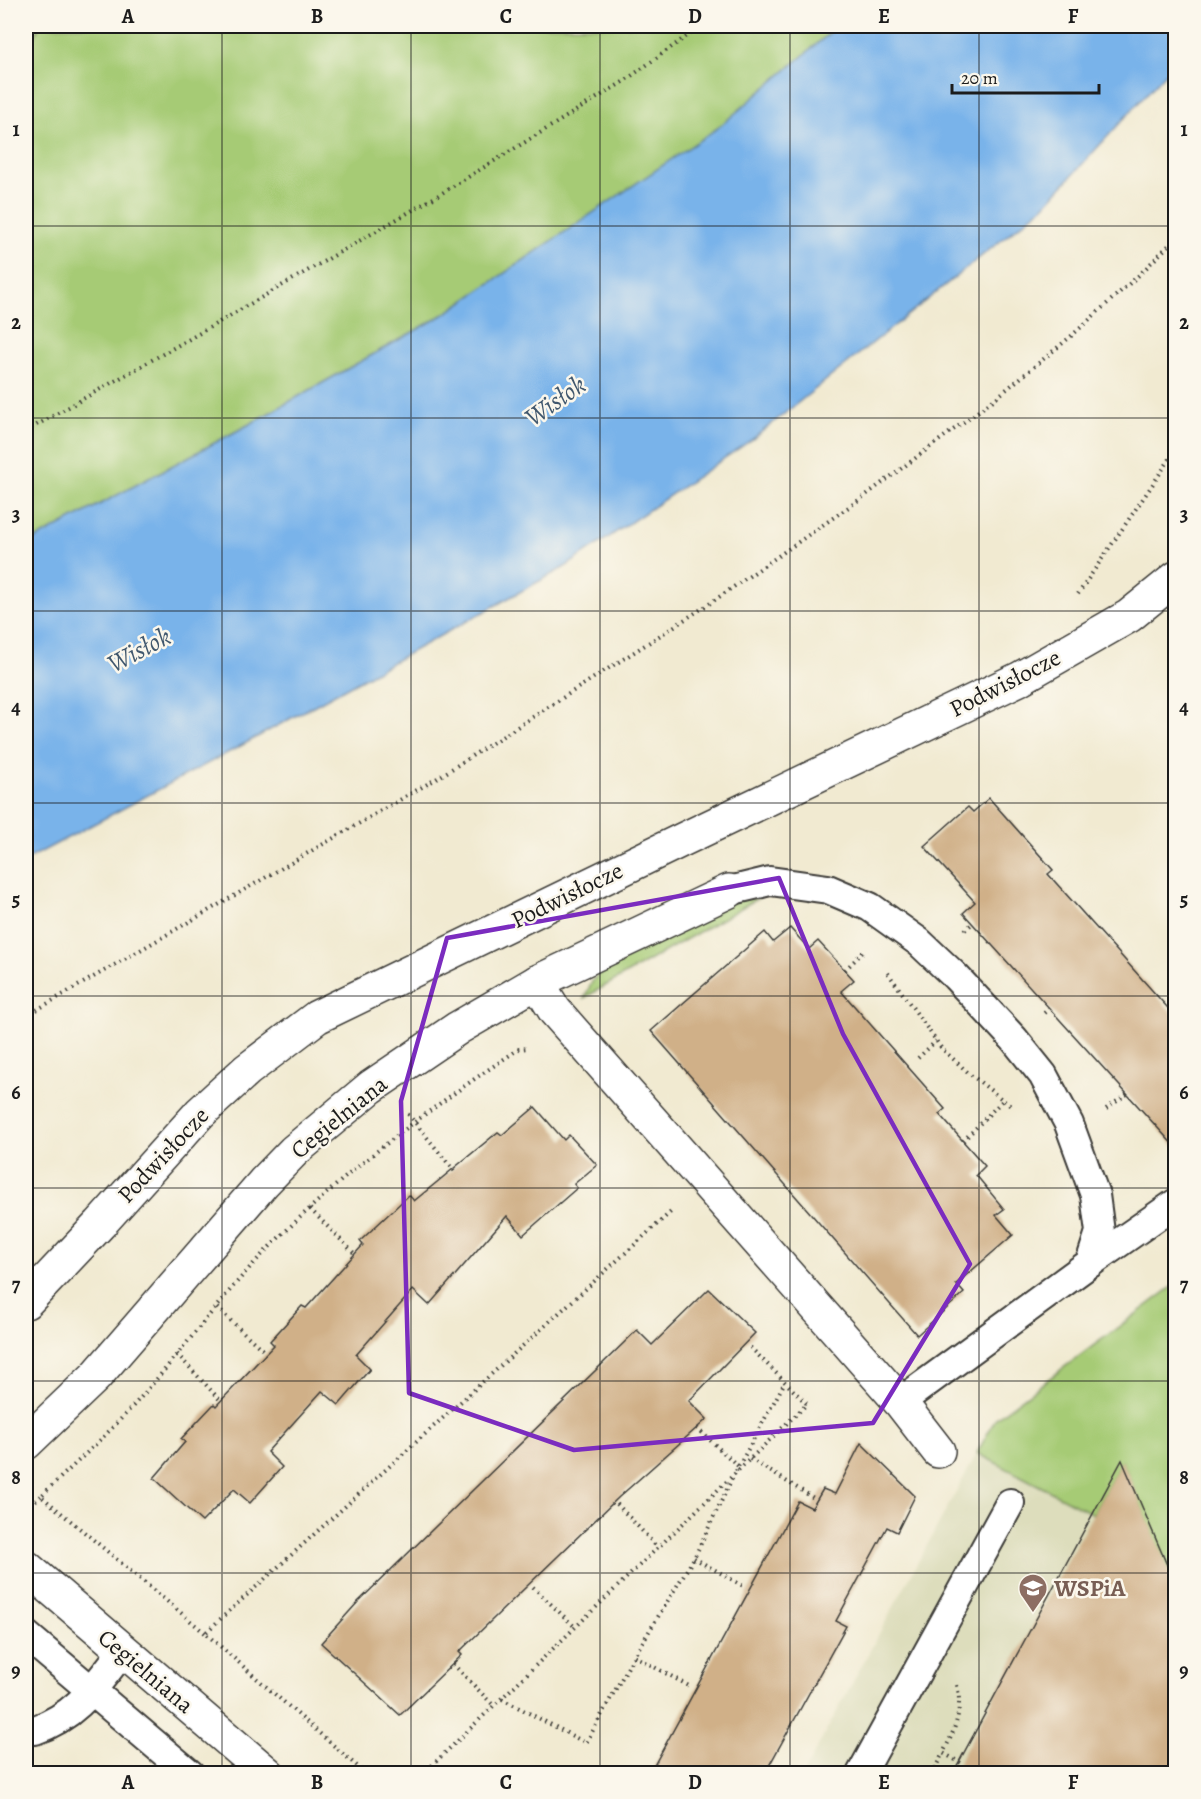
<svg xmlns="http://www.w3.org/2000/svg" width="1201" height="1799" viewBox="0 0 1201 1799" font-family="Alegreya,serif">
<style>
.built{fill:#ddddbc}
.green{fill:#a6cb75;stroke:#617448;stroke-width:1.5}
.water{fill:#79b3ea;stroke:#4a6883;stroke-width:1.5}
.building{fill:#d0b088}
.lines{fill:none;stroke-linecap:round;stroke-linejoin:round}
.lane-casing{stroke:#3c3b37;stroke-width:32}
.street-casing{stroke:#3c3b37;stroke-width:36}
.secondary-casing{stroke:#3c3b37;stroke-width:36}
.path{stroke:#3c3b37;stroke-width:4;stroke-dasharray:1.5 4.5;stroke-linecap:butt}
.lane{stroke:#fff;stroke-width:28}
.street{stroke:#fff;stroke-width:33}
.secondary{stroke:#fff;stroke-width:33}
.marked{fill:none;stroke:#7b2cbf;stroke-width:4.5;stroke-linejoin:round}
.grid{fill:none;stroke:#1c1c1c;stroke-width:1.5;stroke-opacity:0.55}
.labels{text-anchor:middle;dominant-baseline:central;stroke-width:5;stroke-linejoin:round;paint-order:stroke}
.street-label{font-size:24px;fill:#1c1c1c;stroke:#fbf7ec}
.education-label{font-size:24px;font-weight:bold;fill:#785e54;stroke:#fbf7ec;text-anchor:start}
.water-label{font-size:26px;font-style:italic;fill:#41586e;stroke:#fbf7ec}
.neatline{fill:none;stroke:#1c1c1c;stroke-width:2}
.grid-label{font-size:20px;text-anchor:middle;font-weight:bold;fill:#1c1c1c}
</style>
<rect width="100%" height="100%" fill="#fbf7ec"/>
<filter id="ink" filterUnits="userSpaceOnUse"><feTurbulence type="fractalNoise" baseFrequency=".0167" numOctaves="2"/><feDisplacementMap in="SourceGraphic" scale="12" xChannelSelector="R" yChannelSelector="G"/><feConvolveMatrix kernelMatrix="1 2 1 2 8 2 1 2 1" color-interpolation-filters="sRGB"/></filter>
<filter id="wash" filterUnits="userSpaceOnUse"><feTurbulence type="fractalNoise" baseFrequency=".008" numOctaves="4" result="noise"/><feDisplacementMap in="SourceGraphic" scale="24" xChannelSelector="R" yChannelSelector="G"/><feGaussianBlur stdDeviation="1.35" result="paint"/><feColorMatrix in="noise" values="0 0 0 0 0 0 0 0 0 0 0 0 0 0 0 0 0 1.4 0 .05"/><feComposite in="paint" operator="in"/></filter>
<g filter="url(#wash)">
<rect width="100%" height="100%" fill="#f1ead1"/>
<polygon class="built" points="1175,1285 1175,1773 803,1774 996,1418"/>
<g class="green">
<polygon points="26,26 39,26 26,50"/>
<polygon points="40,26 838,26 719,127 443,315 248,425 26,544 26,53"/>
<polygon points="760,897 584,998 593,980 600,973 717,903"/>
<polygon points="1175,1285 1175,1586 1122,1461 1093,1514 977,1453 996,1418"/>
</g>
<polygon class="water" points="838,26 1175,26 1175,63 1044,206 754,438 565,567 248,742 26,860 26,544 248,425 443,315 719,127"/>
<g id="blocks">
<g class="building">
<polygon points="989,798 1053,870 1048,874 1176,1017 1176,1148 963,913 975,902 924,846 968,807 973,812"/>
<polygon points="790,928 809,949 818,941 854,980 841,991 945,1109 939,1114 985,1166 976,1175 1004,1209 996,1215 1013,1235 956,1284 964,1293 917,1335 651,1031 765,932 773,942"/>
<polygon points="535,1107 564,1140 569,1135 597,1165 574,1184 577,1188 523,1235 507,1216 429,1305 413,1290 356,1355 370,1369 339,1405 322,1391 267,1452 282,1467 250,1503 234,1489 202,1522 154,1478 185,1442 181,1439 214,1404 216,1406 274,1345 270,1341 302,1306 306,1308 363,1245 360,1241 409,1195 414,1201 498,1132 502,1135"/>
<polygon points="709,1289 755,1333 689,1401 707,1419 619,1497 459,1652 462,1655 400,1715 321,1643 358,1602 637,1330 652,1345"/>
<polygon points="861,1443 915,1496 897,1532 887,1527 836,1621 846,1626 765,1773 650,1773 798,1501 812,1508 823,1489 835,1494"/>
<polygon points="1122,1460 1176,1586 1176,1773 953,1773"/>
</g>
</g>
</g>
<g filter="url(#ink)">
<use href="#blocks" fill-opacity="0" stroke="#3c3b37" stroke-width="1.5"/>
<g class="lines">
<g class="lane-casing">
<g id="lane">
<polyline points="729,891 770,881 828,889 870,907 919,942 956,977 1014,1039 1043,1075 1069,1124 1095,1195 1100,1232 1090,1263"/>
<polyline points="900,1402 1090,1263 1176,1203"/>
<polyline points="26,1635 190,1774"/>
<path d="M 35,1730 C 78,1715 95,1686 122,1652"/>
<polyline points="861,1774 1010,1503"/>
</g>
</g>
<g class="street-casing">
<g id="street">
<polyline points="537,982 555,1011 900,1402 938,1451"/>
<polyline points="26,1443 96,1376 264,1182 294,1151 371,1087 458,1028 537,982 729,891"/>
<polyline points="26,1567 268,1774"/>
</g>
</g>
<g class="secondary-casing">
<polyline id="secondary" points="26,1302 100,1224 200,1113 247,1070 317,1017 684,839 1019,679 1129,616 1176,578"/>
</g>
<g class="path">
<polyline points="26,431 207,329 442,193 623,82 701,26"/>
<polyline points="1078,594 1176,450"/>
<polyline points="965,930 973,923"/>
<polyline points="845,970 863,952"/>
<polyline points="888,973 942,1049 971,1075 1012,1107"/>
<polyline points="1044,1013 1050,1008"/>
<polyline points="26,1016 436,779 709,604 866,495 996,398 1069,338 1139,275 1176,238"/>
<polyline points="918,1058 936,1041"/>
<polyline points="1106,1109 1127,1094"/>
<polyline points="408,1114 456,1173"/>
<polyline points="963,1141 1003,1100"/>
<polyline points="310,1209 355,1254"/>
<polyline points="217,1308 266,1353"/>
<polyline points="177,1354 221,1401"/>
<polyline points="697,1428 738,1466"/>
<polyline points="750,1459 817,1500"/>
<polyline points="736,1471 785,1382"/>
<polyline points="617,1504 658,1548"/>
<polyline points="26,1508 41,1496"/>
<polyline points="694,1558 745,1587"/>
<polyline points="533,1587 576,1628"/>
<path d="M 205,1633 L 41,1496 C 66,1472 92,1449 116,1424 C 166,1373 207,1314 255,1262 C 333,1180 425,1111 519,1049 L 529,1048"/>
<polyline points="634,1656 691,1687"/>
<polyline points="453,1664 494,1706"/>
<path d="M 957,1685 C 963,1711 955,1730 943,1753 L 961,1763"/>
<polyline points="502,1699 586,1743 634,1656 694,1558 733,1477"/>
<polyline points="366,1774 205,1633 673,1210"/>
<polyline points="423,1774 807,1404 749,1346"/>
<polyline points="932,1774 943,1753"/>
</g>
<use href="#lane" class="lane"/>
<use href="#street" class="street"/>
<use href="#secondary" class="secondary"/>
</g>
</g>
<path class="marked" d="M 779,878 L 843,1034 L 970,1264 L 873,1423 L 574,1450 L 409,1393 L 401,1101 L 447,938 Z"/>
<path class="grid" d="M 222,26 L 222,1774M 411,26 L 411,1774M 600,26 L 600,1774M 790,26 L 790,1774M 979,26 L 979,1774M 26,226 L 1176,226M 26,418 L 1176,418M 26,611 L 1176,611M 26,803 L 1176,803M 26,996 L 1176,996M 26,1188 L 1176,1188M 26,1381 L 1176,1381M 26,1573 L 1176,1573"/>
<defs>
<g id="university-pin" transform="scale(1.5)"><path d="M0 17L-7.5 6A9.5 9.5 0 1 1 7.5 6Z" fill="#8d6e63" stroke="#fbf7ec"/><path d="M0-5L7-2L0 1L-7-2ZM-4 1L0 2.5L4 1V4Q0 6-4 4Z" fill="#fff"/></g>
</defs>
<g fill-rule="evenodd">
<use href="#university-pin" x="1033" y="1588"/>
</g>
<g class="labels">
<g class="street-label">
<text transform="translate(1005 683) rotate(-27)">Podwisłocze</text>
<text transform="translate(567 895) rotate(-26)">Podwisłocze</text>
<text transform="translate(339 1117) rotate(-39)">Cegielniana</text>
<text transform="translate(163 1155) rotate(-47)">Podwisłocze</text>
<text transform="translate(146 1671) rotate(40)">Cegielniana</text>
</g>
<g class="education-label">
<text x="1054" y="1588">WSPiA</text>
</g>
<g class="water-label">
<text transform="translate(555 401) rotate(-35)">Wisłok</text>
<text transform="translate(139 650) rotate(-28)">Wisłok</text>
</g>
</g>
<rect width="1201" height="1799" fill="none" stroke="#fbf7ec" stroke-width="66"/>
<path d="M952 84v9h147v-9" fill="none" stroke="#1c1c1c" stroke-width="3"/>
<text x="961" y="84" font-size="18" fill="#1c1c1c" stroke="#fbf7ec" stroke-width="4.5" paint-order="stroke">20 m</text>
<rect x="33" y="33" width="1135" height="1733" class="neatline"/>
<g class="grid-label">
<text x="128" y="23">A</text>
<text x="317" y="23">B</text>
<text x="506" y="23">C</text>
<text x="695" y="23">D</text>
<text x="884" y="23">E</text>
<text x="1073" y="23">F</text>
<text x="16" y="136">1</text>
<text x="1184" y="136">1</text>
<text x="16" y="329">2</text>
<text x="1184" y="329">2</text>
<text x="16" y="521">3</text>
<text x="1184" y="521">3</text>
<text x="16" y="714">4</text>
<text x="1184" y="714">4</text>
<text x="16" y="906">5</text>
<text x="1184" y="906">5</text>
<text x="16" y="1099">6</text>
<text x="1184" y="1099">6</text>
<text x="16" y="1291">7</text>
<text x="1184" y="1291">7</text>
<text x="16" y="1484">8</text>
<text x="1184" y="1484">8</text>
<text x="16" y="1677">9</text>
<text x="1184" y="1677">9</text>
<text x="128" y="1789">A</text>
<text x="317" y="1789">B</text>
<text x="506" y="1789">C</text>
<text x="695" y="1789">D</text>
<text x="884" y="1789">E</text>
<text x="1073" y="1789">F</text>
</g>
</svg>
